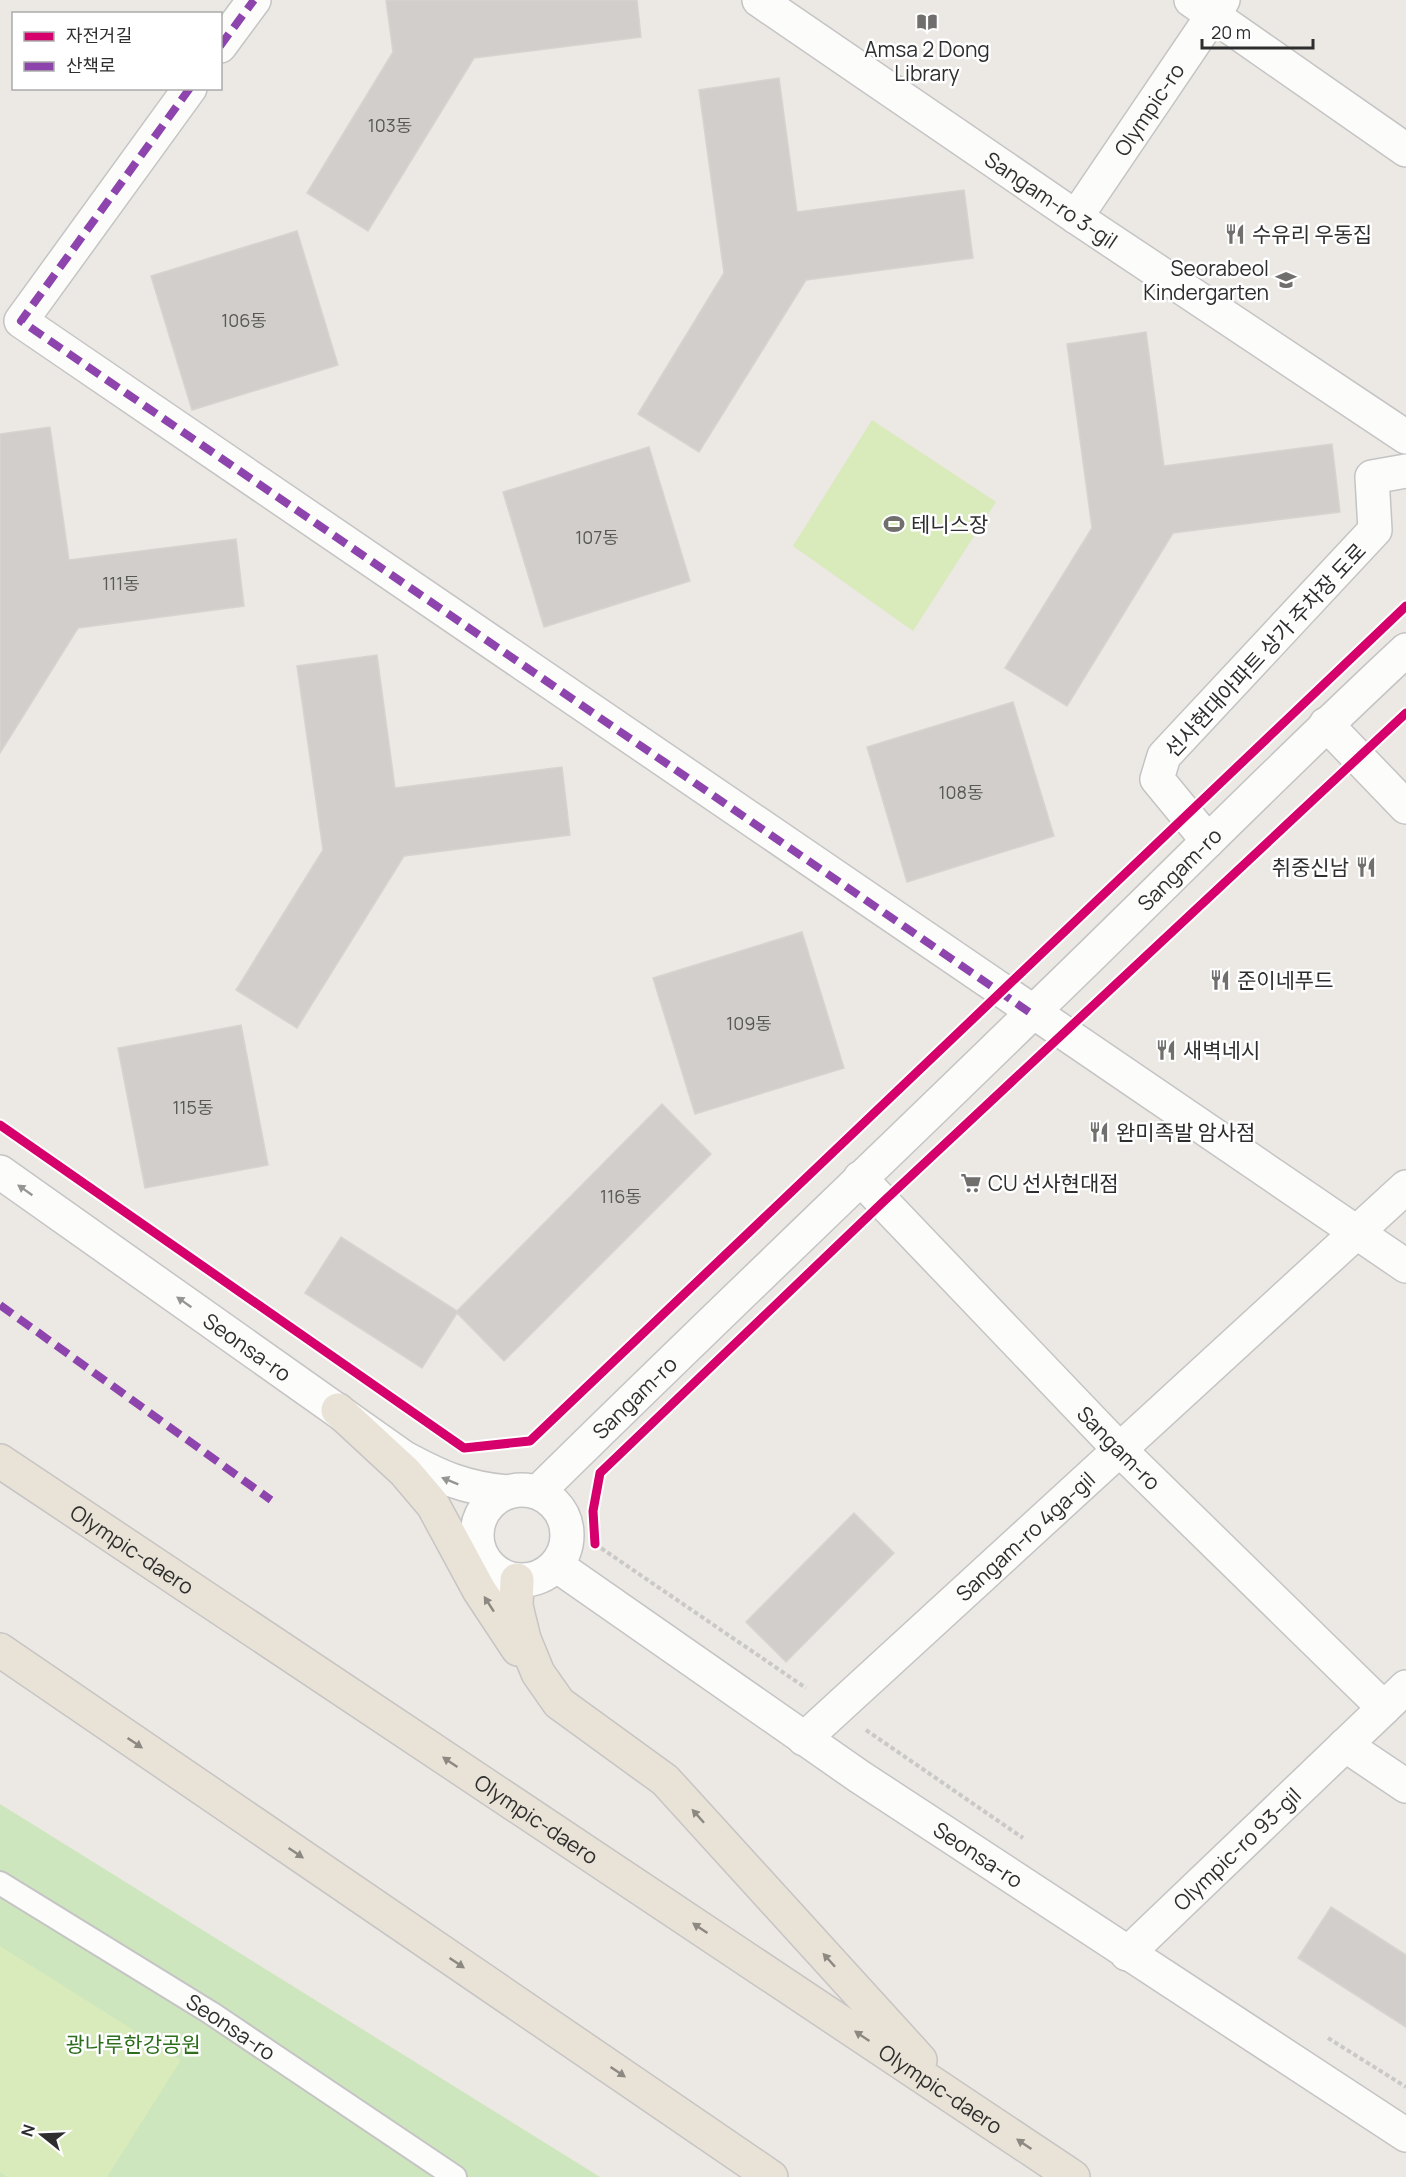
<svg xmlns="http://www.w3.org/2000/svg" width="1406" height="2177" viewBox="0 0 1406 2177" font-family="Manrope,'Noto Sans KR',sans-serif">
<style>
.green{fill:#cee6be}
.pitch{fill:#d9eabb}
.building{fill:#d1cecb;stroke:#d7d4d0;stroke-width:1.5}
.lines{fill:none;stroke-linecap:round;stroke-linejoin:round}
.service-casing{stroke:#c5c4c5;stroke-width:26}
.minor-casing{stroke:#c5c4c5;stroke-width:36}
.tertiary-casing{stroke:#c5c4c5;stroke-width:36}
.secondary-casing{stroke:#c5c4c5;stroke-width:36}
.trunk-casing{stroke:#c6c5c4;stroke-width:36}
.path{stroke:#c9c9c8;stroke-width:4;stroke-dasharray:4.5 3;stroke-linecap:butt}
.service{stroke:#fcfcfb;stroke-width:22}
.minor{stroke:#fcfcfb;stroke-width:33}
.tertiary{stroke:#fcfcfb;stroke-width:33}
.secondary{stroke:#fcfcfb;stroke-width:33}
.trunk{stroke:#e9e2d6;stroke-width:33}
.quiet{stroke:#8e44ad;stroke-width:8;stroke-dasharray:15 8;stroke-linecap:butt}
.cycleway-casing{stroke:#fff;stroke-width:13}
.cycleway{stroke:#d6006c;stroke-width:9}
.oneway{fill:#959594}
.oneway2{fill:#8c8882}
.labels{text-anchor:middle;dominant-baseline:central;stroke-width:5;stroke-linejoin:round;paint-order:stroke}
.number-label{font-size:18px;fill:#585857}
.poi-label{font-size:21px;fill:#2e2e2e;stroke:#fff;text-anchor:start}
.street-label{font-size:21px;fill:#2e2e2e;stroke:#fff}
.park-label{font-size:21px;fill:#2c6e1b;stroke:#fff}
</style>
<rect width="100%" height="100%" fill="#ece8e4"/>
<polygon class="green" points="0,1804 600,2177 0,2177"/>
<g class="pitch">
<polygon points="872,420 996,502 913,631 793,546"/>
<polygon points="0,1946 181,2060 107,2177 7,2177 0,2172"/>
</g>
<g class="building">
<polygon points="386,0 637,0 641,37 474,58 368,231 307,193 393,52"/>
<polygon points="779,78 797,212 964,190 973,258 806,280 699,452 638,414 724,273 699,90"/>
<polygon points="297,231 338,365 192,410 151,276"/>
<polygon points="1146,332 1164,466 1332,444 1340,512 1173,533 1067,706 1005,668 1092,528 1067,344"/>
<polygon points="50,427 69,560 236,539 244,606 78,628 0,753 0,434"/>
<polygon points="649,447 690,581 544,627 503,492"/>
<polygon points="377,655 395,788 562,767 570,835 404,856 297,1028 236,990 323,850 297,666"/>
<polygon points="1013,702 1054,836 907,882 867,747"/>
<polygon points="802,932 844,1068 695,1114 653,978"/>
<polygon points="241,1025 268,1165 145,1188 118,1048"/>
<polygon points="662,1104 711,1154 504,1361 457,1313 422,1368 305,1293 341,1237 457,1311"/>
<polygon points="854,1513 894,1553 786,1662 746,1622"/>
<polygon points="1331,1907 1406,1955 1406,2027 1298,1958"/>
</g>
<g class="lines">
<g class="service-casing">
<g id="service">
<path id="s1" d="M 0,1883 L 211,2013 L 455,2177"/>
</g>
</g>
<g class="minor-casing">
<g id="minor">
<path id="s2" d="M 759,0 L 1076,217 L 1406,437"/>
<polyline points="1191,0 1406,150"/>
<polyline points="220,46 254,0"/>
<polyline points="190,88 21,321 1406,1266"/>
<path id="s3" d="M 1076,217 L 1223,0"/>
<polyline points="1326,724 1406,807"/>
<polyline points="1208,841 1157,779 1164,756 1375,530 1372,477 1406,471"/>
<path id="s4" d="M 860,1178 L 1120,1450 L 1384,1708"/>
<path id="s5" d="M 556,1565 L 860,1777 L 1406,2135"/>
<path id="s6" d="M 804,1739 L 1406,1187"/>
<polyline points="1345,1745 1406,1786"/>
<path id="s7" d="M 1127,1954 L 1406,1687"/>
</g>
</g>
<g class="tertiary-casing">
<g id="tertiary">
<path id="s8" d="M 538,1492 C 701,1331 867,1174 1031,1014 C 1157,893 1278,769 1406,650"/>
</g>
</g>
<g class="secondary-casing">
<g id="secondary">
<path id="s9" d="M 0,1172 L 403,1457 C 440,1477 464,1488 507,1492"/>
<circle cx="522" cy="1535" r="45"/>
</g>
</g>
<g class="trunk-casing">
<g id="trunk">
<polyline points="338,1410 405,1472 433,1505 479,1590 518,1649"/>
<path id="s10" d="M 0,1461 L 1073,2177"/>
<polyline points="517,1580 516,1606 524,1639 538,1673 559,1703 665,1780 920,2060"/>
<polyline points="0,1650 771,2177"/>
</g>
</g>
<g class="path">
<polyline points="595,1544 806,1688"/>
<polyline points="866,1730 1023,1838"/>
<polyline points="1328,2038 1406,2087"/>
</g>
<use href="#service" class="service"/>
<use href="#minor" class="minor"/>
<use href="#tertiary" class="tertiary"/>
<use href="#secondary" class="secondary"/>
<use href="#trunk" class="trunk"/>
<g class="quiet">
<polyline points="220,46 254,0"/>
<polyline points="190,88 21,321 1032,1014"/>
<polyline points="0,1305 271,1500"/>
</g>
<g class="cycleway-casing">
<g id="cycleway">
<polyline points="0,1125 464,1448 530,1441 1406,606"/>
<polyline points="595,1544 593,1511 600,1473 883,1202 1406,713"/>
</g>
</g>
<use href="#cycleway" class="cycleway"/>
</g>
<defs><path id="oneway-solid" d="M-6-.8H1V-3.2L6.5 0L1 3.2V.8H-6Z" transform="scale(1.5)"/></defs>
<g class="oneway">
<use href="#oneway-solid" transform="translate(25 1190) rotate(-145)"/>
<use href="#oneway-solid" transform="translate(184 1302) rotate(-145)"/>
<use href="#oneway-solid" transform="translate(450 1481) rotate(-158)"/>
</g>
<g class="oneway2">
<use href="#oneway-solid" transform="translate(489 1604) rotate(-123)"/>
<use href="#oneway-solid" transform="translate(135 1743) rotate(34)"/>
<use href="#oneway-solid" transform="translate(450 1762) rotate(-146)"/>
<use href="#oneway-solid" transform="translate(698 1816) rotate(-132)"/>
<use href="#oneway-solid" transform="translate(296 1853) rotate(34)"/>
<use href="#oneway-solid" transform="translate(700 1928) rotate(-146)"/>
<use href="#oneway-solid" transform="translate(829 1960) rotate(-132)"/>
<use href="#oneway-solid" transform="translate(457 1963) rotate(34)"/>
<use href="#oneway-solid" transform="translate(862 2036) rotate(-146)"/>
<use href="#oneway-solid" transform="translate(618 2072) rotate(34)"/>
<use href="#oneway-solid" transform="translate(1024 2144) rotate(-146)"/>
</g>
<defs>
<g id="library-bare" transform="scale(1.62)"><path d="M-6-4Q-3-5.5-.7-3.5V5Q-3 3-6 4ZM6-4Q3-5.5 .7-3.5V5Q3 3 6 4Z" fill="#706f6e" stroke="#fff" stroke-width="2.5" paint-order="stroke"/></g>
<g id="restaurant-bare" transform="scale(1.62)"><path d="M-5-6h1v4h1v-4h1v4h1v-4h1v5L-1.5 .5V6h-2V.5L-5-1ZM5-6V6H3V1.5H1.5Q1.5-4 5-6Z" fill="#706f6e" stroke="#fff" stroke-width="2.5" paint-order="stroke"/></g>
<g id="school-bare" transform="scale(1.62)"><path d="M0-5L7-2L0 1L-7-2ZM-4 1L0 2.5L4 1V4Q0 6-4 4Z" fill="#706f6e" stroke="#fff" stroke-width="2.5" paint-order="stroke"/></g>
<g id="stadium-bare" transform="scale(1.62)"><path d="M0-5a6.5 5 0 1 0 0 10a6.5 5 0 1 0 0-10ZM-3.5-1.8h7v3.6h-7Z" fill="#706f6e" stroke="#fff" stroke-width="2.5" paint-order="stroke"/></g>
<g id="supermarket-bare" transform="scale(1.62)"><path d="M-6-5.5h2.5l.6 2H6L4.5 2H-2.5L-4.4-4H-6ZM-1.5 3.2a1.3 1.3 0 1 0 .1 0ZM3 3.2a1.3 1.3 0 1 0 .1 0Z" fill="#706f6e" stroke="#fff" stroke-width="2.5" paint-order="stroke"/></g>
</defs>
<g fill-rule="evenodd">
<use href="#library-bare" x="927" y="22"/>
<use href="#restaurant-bare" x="1235" y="234"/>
<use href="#school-bare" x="1286" y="280"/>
<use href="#stadium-bare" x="894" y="524"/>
<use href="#restaurant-bare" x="1366" y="867"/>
<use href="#restaurant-bare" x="1220" y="980"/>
<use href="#restaurant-bare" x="1166" y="1050"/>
<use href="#restaurant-bare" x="1099" y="1132"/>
<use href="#supermarket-bare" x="971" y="1183"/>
</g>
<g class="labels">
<g class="number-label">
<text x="390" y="125">103동</text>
<text x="244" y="320">106동</text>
<text x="597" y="537">107동</text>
<text x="121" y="583">111동</text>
<text x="961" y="792">108동</text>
<text x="749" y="1023">109동</text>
<text x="193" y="1107">115동</text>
<text x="621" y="1196">116동</text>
</g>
<g class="poi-label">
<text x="927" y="49" text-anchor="middle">Amsa 2 Dong<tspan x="927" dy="24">Library</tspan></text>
<text x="1252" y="234">수유리 우동집</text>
<text x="1269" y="268" text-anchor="end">Seorabeol<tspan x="1269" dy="24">Kindergarten</tspan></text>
<text x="911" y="524">테니스장</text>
<text x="1349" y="867" text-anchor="end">취중신남</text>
<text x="1237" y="980">준이네푸드</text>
<text x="1183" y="1050">새벽네시</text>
<text x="1116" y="1132">완미족발 암사점</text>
<text x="988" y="1183">CU 선사현대점</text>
</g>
<g class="street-label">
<text stroke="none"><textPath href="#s3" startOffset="130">Olympic-ro</textPath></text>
<text stroke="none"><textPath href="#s2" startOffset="354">Sangam-ro 3-gil</textPath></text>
<text transform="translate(1265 650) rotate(-47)">선사현대아파트 상가 주차장 도로</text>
<text stroke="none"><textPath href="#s8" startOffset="894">Sangam-ro</textPath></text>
<text stroke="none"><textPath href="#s9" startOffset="303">Seonsa-ro</textPath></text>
<text stroke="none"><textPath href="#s8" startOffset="135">Sangam-ro</textPath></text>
<text stroke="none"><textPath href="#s4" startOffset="374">Sangam-ro</textPath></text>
<text stroke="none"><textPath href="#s6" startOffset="300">Sangam-ro 4ga-gil</textPath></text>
<text stroke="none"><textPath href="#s10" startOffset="159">Olympic-daero</textPath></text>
<text stroke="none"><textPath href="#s10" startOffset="645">Olympic-daero</textPath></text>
<text stroke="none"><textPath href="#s7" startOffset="152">Olympic-ro 93-gil</textPath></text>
<text stroke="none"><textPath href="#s5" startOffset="512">Seonsa-ro</textPath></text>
<text stroke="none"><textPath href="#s1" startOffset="272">Seonsa-ro</textPath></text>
<text stroke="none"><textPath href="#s10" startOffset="1131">Olympic-daero</textPath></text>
</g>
<g class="park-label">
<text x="133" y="2044">광나루한강공원</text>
</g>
</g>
<rect x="12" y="12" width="210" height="78" fill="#ffffff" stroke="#ababab" stroke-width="1.5"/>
<rect x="24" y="32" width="30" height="9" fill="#d6006c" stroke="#ababab" stroke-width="1.5"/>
<text x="66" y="42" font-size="18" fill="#2e2e2e">자전거길</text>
<rect x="24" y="62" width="30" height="9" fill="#8e44ad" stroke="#ababab" stroke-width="1.5"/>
<text x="66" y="72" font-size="18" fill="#2e2e2e">산책로</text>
<g transform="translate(42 2135) rotate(288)" stroke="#ffffff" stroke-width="4.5" paint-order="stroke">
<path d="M0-4.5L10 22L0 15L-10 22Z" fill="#2e2e2e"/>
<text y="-9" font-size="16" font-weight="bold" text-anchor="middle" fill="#2e2e2e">N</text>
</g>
<path d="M1202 39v9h111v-9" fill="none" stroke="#2e2e2e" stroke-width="3"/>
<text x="1211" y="39" font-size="18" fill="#2e2e2e" stroke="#ffffff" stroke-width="4.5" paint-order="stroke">20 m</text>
</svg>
